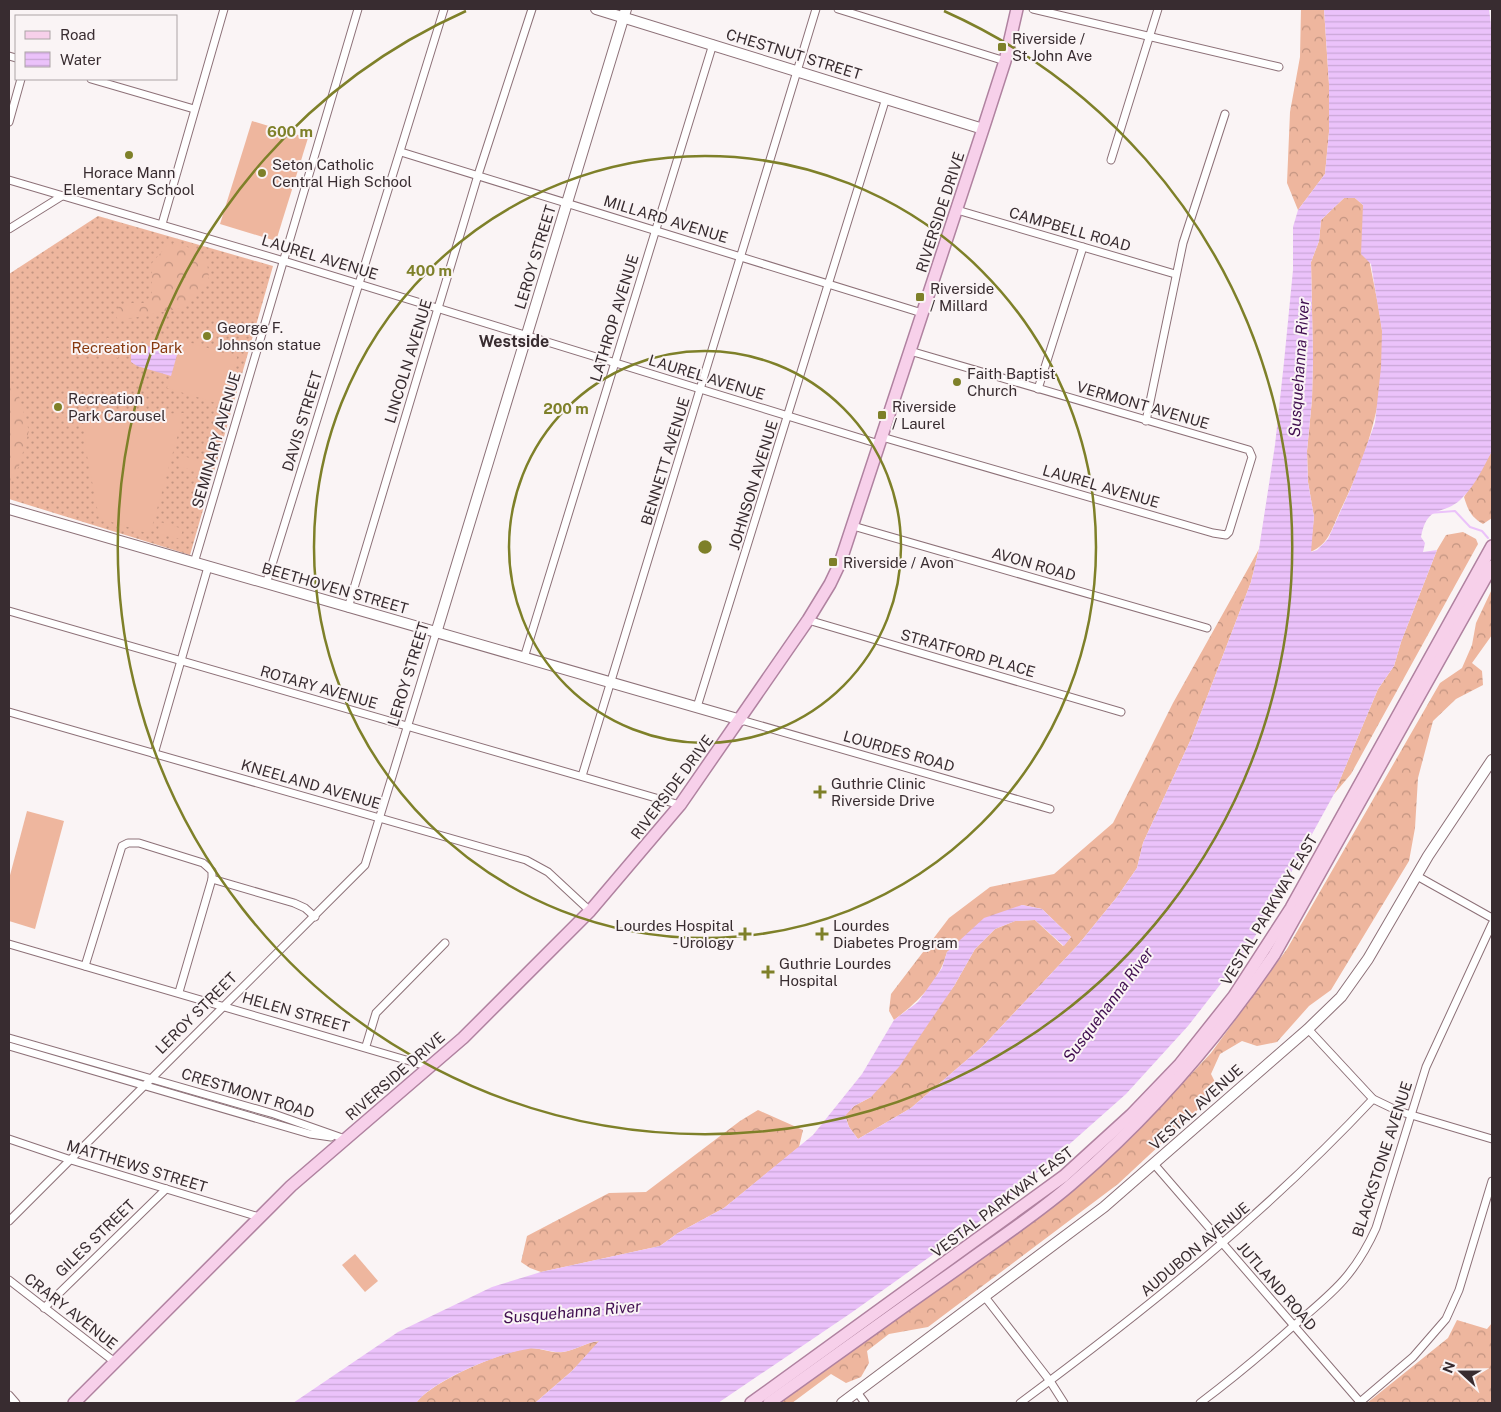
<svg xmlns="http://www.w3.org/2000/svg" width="1501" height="1412" viewBox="0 0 1501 1412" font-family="'Public Sans',sans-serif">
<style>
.grass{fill:url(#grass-dots)}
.forest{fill:url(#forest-crowns)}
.garden{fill:#eeb69e}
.water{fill:url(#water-rules);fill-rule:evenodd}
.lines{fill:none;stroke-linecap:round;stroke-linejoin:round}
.stream{stroke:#ebc2fa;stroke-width:2}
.street-casing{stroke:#8d7178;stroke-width:9}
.secondary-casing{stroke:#8d7178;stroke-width:12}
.primary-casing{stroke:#b082a0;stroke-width:14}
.street{stroke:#fff;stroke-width:7}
.secondary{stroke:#fff;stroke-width:10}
.primary{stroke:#f7d0ea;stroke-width:11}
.ring{fill:none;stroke:#7e8029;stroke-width:2.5}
.poi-dot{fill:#7e8029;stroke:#faf4f5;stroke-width:2}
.labels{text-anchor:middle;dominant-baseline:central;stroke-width:4;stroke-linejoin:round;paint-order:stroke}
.poi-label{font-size:15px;fill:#382c30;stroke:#faf4f5;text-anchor:start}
.street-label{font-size:15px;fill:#382c30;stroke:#faf4f5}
.park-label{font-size:15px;fill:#86390f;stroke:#faf4f5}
.neighbourhood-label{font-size:16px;font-weight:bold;fill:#382c30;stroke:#faf4f5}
.water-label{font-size:16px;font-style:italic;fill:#410f51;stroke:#faf4f5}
.centre{fill:#7e8029;stroke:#faf4f5;stroke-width:2.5}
.ring-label{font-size:15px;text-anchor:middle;font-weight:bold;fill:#7e8029;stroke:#faf4f5;stroke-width:4;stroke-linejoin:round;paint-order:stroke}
</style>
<defs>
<pattern id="grass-dots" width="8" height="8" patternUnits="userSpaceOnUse" patternTransform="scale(1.25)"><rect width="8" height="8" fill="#eeb69e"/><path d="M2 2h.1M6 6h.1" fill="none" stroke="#c29481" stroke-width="1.8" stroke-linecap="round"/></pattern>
<pattern id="forest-crowns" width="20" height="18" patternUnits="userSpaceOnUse" patternTransform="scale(1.25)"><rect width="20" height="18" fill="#eeb69e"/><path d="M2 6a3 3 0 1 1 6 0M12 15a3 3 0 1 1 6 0" fill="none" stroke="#c29481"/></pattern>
<pattern id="water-rules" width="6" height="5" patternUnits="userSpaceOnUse" patternTransform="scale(1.25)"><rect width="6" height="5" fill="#ebc2fa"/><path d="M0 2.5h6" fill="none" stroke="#caa7d7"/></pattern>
</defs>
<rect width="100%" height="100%" fill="#faf4f5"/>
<polygon class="grass" points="98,216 273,266 190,555 9,499 9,274"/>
<g class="forest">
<polygon points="1301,9 1324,9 1329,84 1329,132 1325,174 1298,210 1287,183 1290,112 1300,57"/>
<path d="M 1344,198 L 1355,198 L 1363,205 C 1363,247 1377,288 1382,330 C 1388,389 1368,454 1342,507 C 1333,524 1330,545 1310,552 L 1314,517 L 1308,482 L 1307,451 L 1312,399 L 1313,358 L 1311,262 L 1319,241 L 1321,220 Z"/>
<polygon points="170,242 197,250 207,263 209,277 201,292 182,308 118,321 116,315 118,307 126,303 144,303 152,295 152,263"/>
<polygon points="9,384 18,393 29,431 19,466 9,485"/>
<path d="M 1492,451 L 1492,518 L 1483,524 C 1471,517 1468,510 1464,497 Z"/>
<polygon points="1463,532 1476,539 1478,544 1351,774 1334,794 1378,689 1394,666 1401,642 1437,550 1446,535"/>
<path d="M 1259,549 L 1251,582 L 1191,739 L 1143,843 L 1137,868 L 1117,897 L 1078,945 L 983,1046 L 911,1108 L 858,1139 L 849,1127 L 845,1115 L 854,1106 L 871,1097 L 954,986 L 975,949 L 995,929 L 1015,921 L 1035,920 L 1063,946 L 1071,937 L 1042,909 L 1022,905 L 947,952 C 939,982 918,1002 894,1020 L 889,1011 L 891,994 L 949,918 L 990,887 L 1054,874 L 1113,823 L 1173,703 Z"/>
<polygon points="1492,589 1492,635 1472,663 1482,671 1483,685 1456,699 1433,721 1418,778 1415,828 1409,861 1331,990 1309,1006 1277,1042 1257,1046 1242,1041 1220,1054 1211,1074 1219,1090 1118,1184 928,1327 889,1334 867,1351 869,1363 861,1377 846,1383 831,1374 792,1403 780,1403 1050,1210 1127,1142 1211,1053 1287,949 1440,683 1462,668 1472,645 1476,623"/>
<polygon points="758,1110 803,1130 799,1147 724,1208 678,1233 660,1246 541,1272 530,1268 521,1262 527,1236 609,1193 646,1192 740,1121"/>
<polygon points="1457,1320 1487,1329 1492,1323 1492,1403 1367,1403 1448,1338"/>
<path d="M 600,1341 L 572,1371 L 535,1403 L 416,1403 C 432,1381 501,1352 529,1348 C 540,1347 552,1354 563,1352 C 576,1350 586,1342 600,1341 Z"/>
</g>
<g class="garden">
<polygon points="252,121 308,138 276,241 220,224"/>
<polygon points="111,333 117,335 115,341 122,342 118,358 111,356 109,361 104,359 105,354 102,353 107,338 110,338"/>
<polygon points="182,340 237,357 224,403 220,404 167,388"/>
<polygon points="184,413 150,534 99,518 86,450 85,426 91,420 99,416"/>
<polygon points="180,455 202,462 199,472 177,466"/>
<polygon points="160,522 183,529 180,539 157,533"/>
<polygon points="27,811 64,821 35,929 9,921 9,879"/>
<polygon points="355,1254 378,1281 365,1292 342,1265"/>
</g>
<g class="water">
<path d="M 1324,9 L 1489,9 L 1492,33 L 1492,451 C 1484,466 1476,484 1463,497 C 1444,518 1428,501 1421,537 L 1425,543 L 1423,552 L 1437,550 L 1401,642 L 1394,666 L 1378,689 L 1334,794 L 1260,929 L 1230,972 L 1188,1026 L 1126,1094 L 994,1211 L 851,1313 L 718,1403 L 535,1403 L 572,1371 L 599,1341 C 586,1342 575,1351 562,1352 C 551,1353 539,1347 528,1349 C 499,1353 433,1380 416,1403 L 293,1403 L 398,1332 L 492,1287 L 541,1272 L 660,1246 L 678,1233 L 724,1208 L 813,1135 L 862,1074 L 894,1020 L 918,1002 L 942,968 L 947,952 L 984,918 L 1022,905 L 1042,909 L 1071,937 L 1064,946 L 1035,920 L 1015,921 L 995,929 L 975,949 L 954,986 L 899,1067 L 871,1097 L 854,1106 L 845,1116 L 849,1127 L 858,1139 L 911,1108 L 983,1046 L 1078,945 L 1117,897 L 1137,868 L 1143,843 L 1191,739 L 1251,582 L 1259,549 L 1275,445 L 1284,362 L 1293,270 L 1293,227 L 1298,210 L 1325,174 L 1329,132 L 1329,84 ZM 1344,198 L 1355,198 L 1363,205 L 1361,254 L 1371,264 L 1382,331 L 1381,367 L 1375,423 L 1351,488 L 1328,539 L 1317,550 L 1311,552 L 1314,517 L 1308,482 L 1307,451 L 1312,399 L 1313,358 L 1311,262 L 1319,241 L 1321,220 Z"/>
<polygon points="141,344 177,355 171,376 137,366 131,362 131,350"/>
</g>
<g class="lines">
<polyline class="stream" points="1429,513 1455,511 1470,527 1482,531 1488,538"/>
<g class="street-casing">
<g id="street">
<polyline points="838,9 1005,61"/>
<polyline points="1033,9 1279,67"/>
<polyline points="9,56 16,58"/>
<polyline points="91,79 194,109"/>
<polyline points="9,122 21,79"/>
<polyline points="401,152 922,313"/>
<polyline points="1111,160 1158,9"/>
<polyline points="9,180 284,261 879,444"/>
<polyline points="957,210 1175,274"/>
<polyline points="162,224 224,9"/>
<polyline points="9,229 62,196"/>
<polyline points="1038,389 1083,247"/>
<polyline points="1146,421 1183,243 1225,114"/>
<polyline points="882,437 1213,533 1226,535 1229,532 1252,457 1249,450 910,351"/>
<polyline points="853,526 1207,628"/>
<polyline points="194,563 358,9"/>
<polyline points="266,584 444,9"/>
<polyline points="348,608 478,175 532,9"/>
<polyline points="9,611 680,805"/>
<polyline points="808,620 1121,712"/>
<polyline points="524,658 713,44"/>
<polyline points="697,707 886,98"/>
<polyline points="9,712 526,860 548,872 590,911"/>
<polyline points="741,720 1050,809"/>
<polyline points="154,754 208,567"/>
<polyline points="582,776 816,9"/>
<polyline points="1417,876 1492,918"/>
<polyline points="212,879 294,903 305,908 315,917"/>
<polyline points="9,944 430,1067"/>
<polyline points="85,966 122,846 128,843 139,843 203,863 212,871 212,879 179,992"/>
<polyline points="1308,1029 1373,1099 1398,1111 1492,1139"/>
<polyline points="9,1038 274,1114 345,1139"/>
<polyline points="9,1046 310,1134 331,1137"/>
<polyline points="366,1046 376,1013 445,943"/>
<polyline points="9,1139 71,1160 259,1217"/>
<polyline points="1154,1164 1360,1402"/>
<polyline points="9,1221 365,865 436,633"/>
<polyline points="9,1280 116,1363"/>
<polyline points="985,1297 1050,1381 1064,1403"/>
<polyline points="44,1308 166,1189"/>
<polyline points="857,1392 865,1403"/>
<polyline points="9,1395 16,1403"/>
<path d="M 1020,1403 C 1147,1309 1264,1215 1373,1099"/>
<path d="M 1200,1403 C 1232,1379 1262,1354 1291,1328 C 1331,1294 1354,1277 1376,1228 L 1426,1067 L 1492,924"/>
<polyline points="1359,1403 1413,1357 1446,1319 1459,1290 1492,1181"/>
</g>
</g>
<g class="secondary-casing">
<g id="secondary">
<polyline points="596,9 983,129"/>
<polyline points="9,509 741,720"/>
<polyline points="436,633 626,9"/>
<polyline points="842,1403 1104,1207 1308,1029 1341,997 1368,959 1428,856 1492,760"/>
</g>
</g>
<g class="primary-casing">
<g id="primary">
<polyline points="74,1403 291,1186 463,1038 590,911 680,805 808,620 830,584 840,563 985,123 1005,61 1017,9"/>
<polyline points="751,1403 1064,1176 1131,1115 1180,1064 1234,996 1291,908 1492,546"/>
<path d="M 769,1403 C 832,1358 896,1312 960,1267 C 998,1239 1039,1213 1075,1181 C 1152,1114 1217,1039 1274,955 L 1492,566"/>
</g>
</g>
<use href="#street" class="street"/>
<use href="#secondary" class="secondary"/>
<use href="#primary" class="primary"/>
</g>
<g class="ring">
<circle cx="705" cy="547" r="196"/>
<circle cx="705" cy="547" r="391"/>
<path d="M944 11A587 587 0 1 1 466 11"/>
</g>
<g class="poi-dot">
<rect x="997" y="42" width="10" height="10" rx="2.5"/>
<circle cx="129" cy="155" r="5"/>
<circle cx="262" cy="173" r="5"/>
<rect x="915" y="292" width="10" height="10" rx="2.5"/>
<circle cx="207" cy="336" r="5"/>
<circle cx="957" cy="382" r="5"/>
<circle cx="58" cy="407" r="5"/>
<rect x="877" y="410" width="10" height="10" rx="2.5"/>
<rect x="828" y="557" width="10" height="10" rx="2.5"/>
<path d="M817.5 784.5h5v5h5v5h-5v5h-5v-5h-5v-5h5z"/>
<path d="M742.5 926.5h5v5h5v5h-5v5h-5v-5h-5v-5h5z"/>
<path d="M819.5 926.5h5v5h5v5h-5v5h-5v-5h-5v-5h5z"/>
<path d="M765.5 964.5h5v5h5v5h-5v5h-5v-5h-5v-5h5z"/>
</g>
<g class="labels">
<g class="poi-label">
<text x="1012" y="38">Riverside /<tspan x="1012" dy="17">St John Ave</tspan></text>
<text x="272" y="164">Seton Catholic<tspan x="272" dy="17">Central High School</tspan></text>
<text x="129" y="172" text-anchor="middle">Horace Mann<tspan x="129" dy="17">Elementary School</tspan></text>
<text x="930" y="288">Riverside<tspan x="930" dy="17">/ Millard</tspan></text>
<text x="217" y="327">George F.<tspan x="217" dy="17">Johnson statue</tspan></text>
<text x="967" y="373">Faith Baptist<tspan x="967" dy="17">Church</tspan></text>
<text x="68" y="398">Recreation<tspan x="68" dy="17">Park Carousel</tspan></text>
<text x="892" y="406">Riverside<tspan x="892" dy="17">/ Laurel</tspan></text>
<text x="843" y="562">Riverside / Avon</text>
<text x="831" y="783">Guthrie Clinic<tspan x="831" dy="17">Riverside Drive</tspan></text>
<text x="734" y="925" text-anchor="end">Lourdes Hospital<tspan x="734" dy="17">- Urology</tspan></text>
<text x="833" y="925">Lourdes<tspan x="833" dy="17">Diabetes Program</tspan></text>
<text x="779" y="963">Guthrie Lourdes<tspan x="779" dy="17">Hospital</tspan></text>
</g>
<g class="street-label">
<text transform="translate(794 54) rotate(17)">CHESTNUT STREET</text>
<text transform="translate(940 212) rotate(-72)">RIVERSIDE DRIVE</text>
<text transform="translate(666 219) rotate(17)">MILLARD AVENUE</text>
<text transform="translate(1070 229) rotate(16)">CAMPBELL ROAD</text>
<text transform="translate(320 257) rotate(17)">LAUREL AVENUE</text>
<text transform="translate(535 257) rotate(-73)">LEROY STREET</text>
<text transform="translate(614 318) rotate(-73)">LATHROP AVENUE</text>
<text transform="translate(408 361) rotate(-73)">LINCOLN AVENUE</text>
<text transform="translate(707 377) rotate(17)">LAUREL AVENUE</text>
<text transform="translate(1143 405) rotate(16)">VERMONT AVENUE</text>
<text transform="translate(302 421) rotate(-73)">DAVIS STREET</text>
<text transform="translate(216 440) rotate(-74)">SEMINARY AVENUE</text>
<text transform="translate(665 461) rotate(-73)">BENNETT AVENUE</text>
<text transform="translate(753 485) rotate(-73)">JOHNSON AVENUE</text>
<text transform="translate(1101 486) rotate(16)">LAUREL AVENUE</text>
<text transform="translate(1034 564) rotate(16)">AVON ROAD</text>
<text transform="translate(335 588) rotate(16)">BEETHOVEN STREET</text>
<text transform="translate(968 653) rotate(16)">STRATFORD PLACE</text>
<text transform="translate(408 674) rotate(-73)">LEROY STREET</text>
<text transform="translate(319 687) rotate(16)">ROTARY AVENUE</text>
<text transform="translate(899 751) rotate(16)">LOURDES ROAD</text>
<text transform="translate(311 784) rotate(16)">KNEELAND AVENUE</text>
<text transform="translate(672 787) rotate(-53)">RIVERSIDE DRIVE</text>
<text transform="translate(1269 910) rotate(-59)">VESTAL PARKWAY EAST</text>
<text transform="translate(296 1012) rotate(16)">HELEN STREET</text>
<text transform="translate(196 1013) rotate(-45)">LEROY STREET</text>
<text transform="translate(395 1076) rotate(-41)">RIVERSIDE DRIVE</text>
<text transform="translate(248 1093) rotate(17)">CRESTMONT ROAD</text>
<text transform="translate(1196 1107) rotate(-42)">VESTAL AVENUE</text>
<text transform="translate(1382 1159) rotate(-72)">BLACKSTONE AVENUE</text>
<text transform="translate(137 1166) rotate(17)">MATTHEWS STREET</text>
<text transform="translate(1002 1202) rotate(-37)">VESTAL PARKWAY EAST</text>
<text transform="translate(95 1238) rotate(-44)">GILES STREET</text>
<text transform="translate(1195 1249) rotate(-40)">AUDUBON AVENUE</text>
<text transform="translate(1277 1286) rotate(49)">JUTLAND ROAD</text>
<text transform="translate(71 1311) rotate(38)">CRARY AVENUE</text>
</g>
<g class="park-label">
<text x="127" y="347">Recreation Park</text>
</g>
<g class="neighbourhood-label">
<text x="514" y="341">Westside</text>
</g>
<g class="water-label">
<text transform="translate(1299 368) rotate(-86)">Susquehanna River</text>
<text transform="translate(1108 1005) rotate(-53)">Susquehanna River</text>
<text transform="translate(572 1312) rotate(-5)">Susquehanna River</text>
</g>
</g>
<circle cx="705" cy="547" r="8" class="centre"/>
<g class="ring-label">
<text x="290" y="137">600 m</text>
<text x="429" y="276">400 m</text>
<text x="566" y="414">200 m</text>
</g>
<rect width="1501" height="1412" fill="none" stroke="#382c30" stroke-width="20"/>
<rect x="15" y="15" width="162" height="65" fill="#faf4f5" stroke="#aca4a6"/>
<rect x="25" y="31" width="25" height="8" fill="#f7d0ea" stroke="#aca4a6"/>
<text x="60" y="40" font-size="15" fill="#382c30">Road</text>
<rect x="25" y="52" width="25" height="15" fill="url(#water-rules)" stroke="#aca4a6"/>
<text x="60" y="65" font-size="15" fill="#382c30">Water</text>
<g transform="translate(1461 1372) rotate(291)" stroke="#faf4f5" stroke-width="4" paint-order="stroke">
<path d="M0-4L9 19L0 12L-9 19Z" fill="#382c30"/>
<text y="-8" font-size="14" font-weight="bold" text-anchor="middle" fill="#382c30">N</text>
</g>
</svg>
